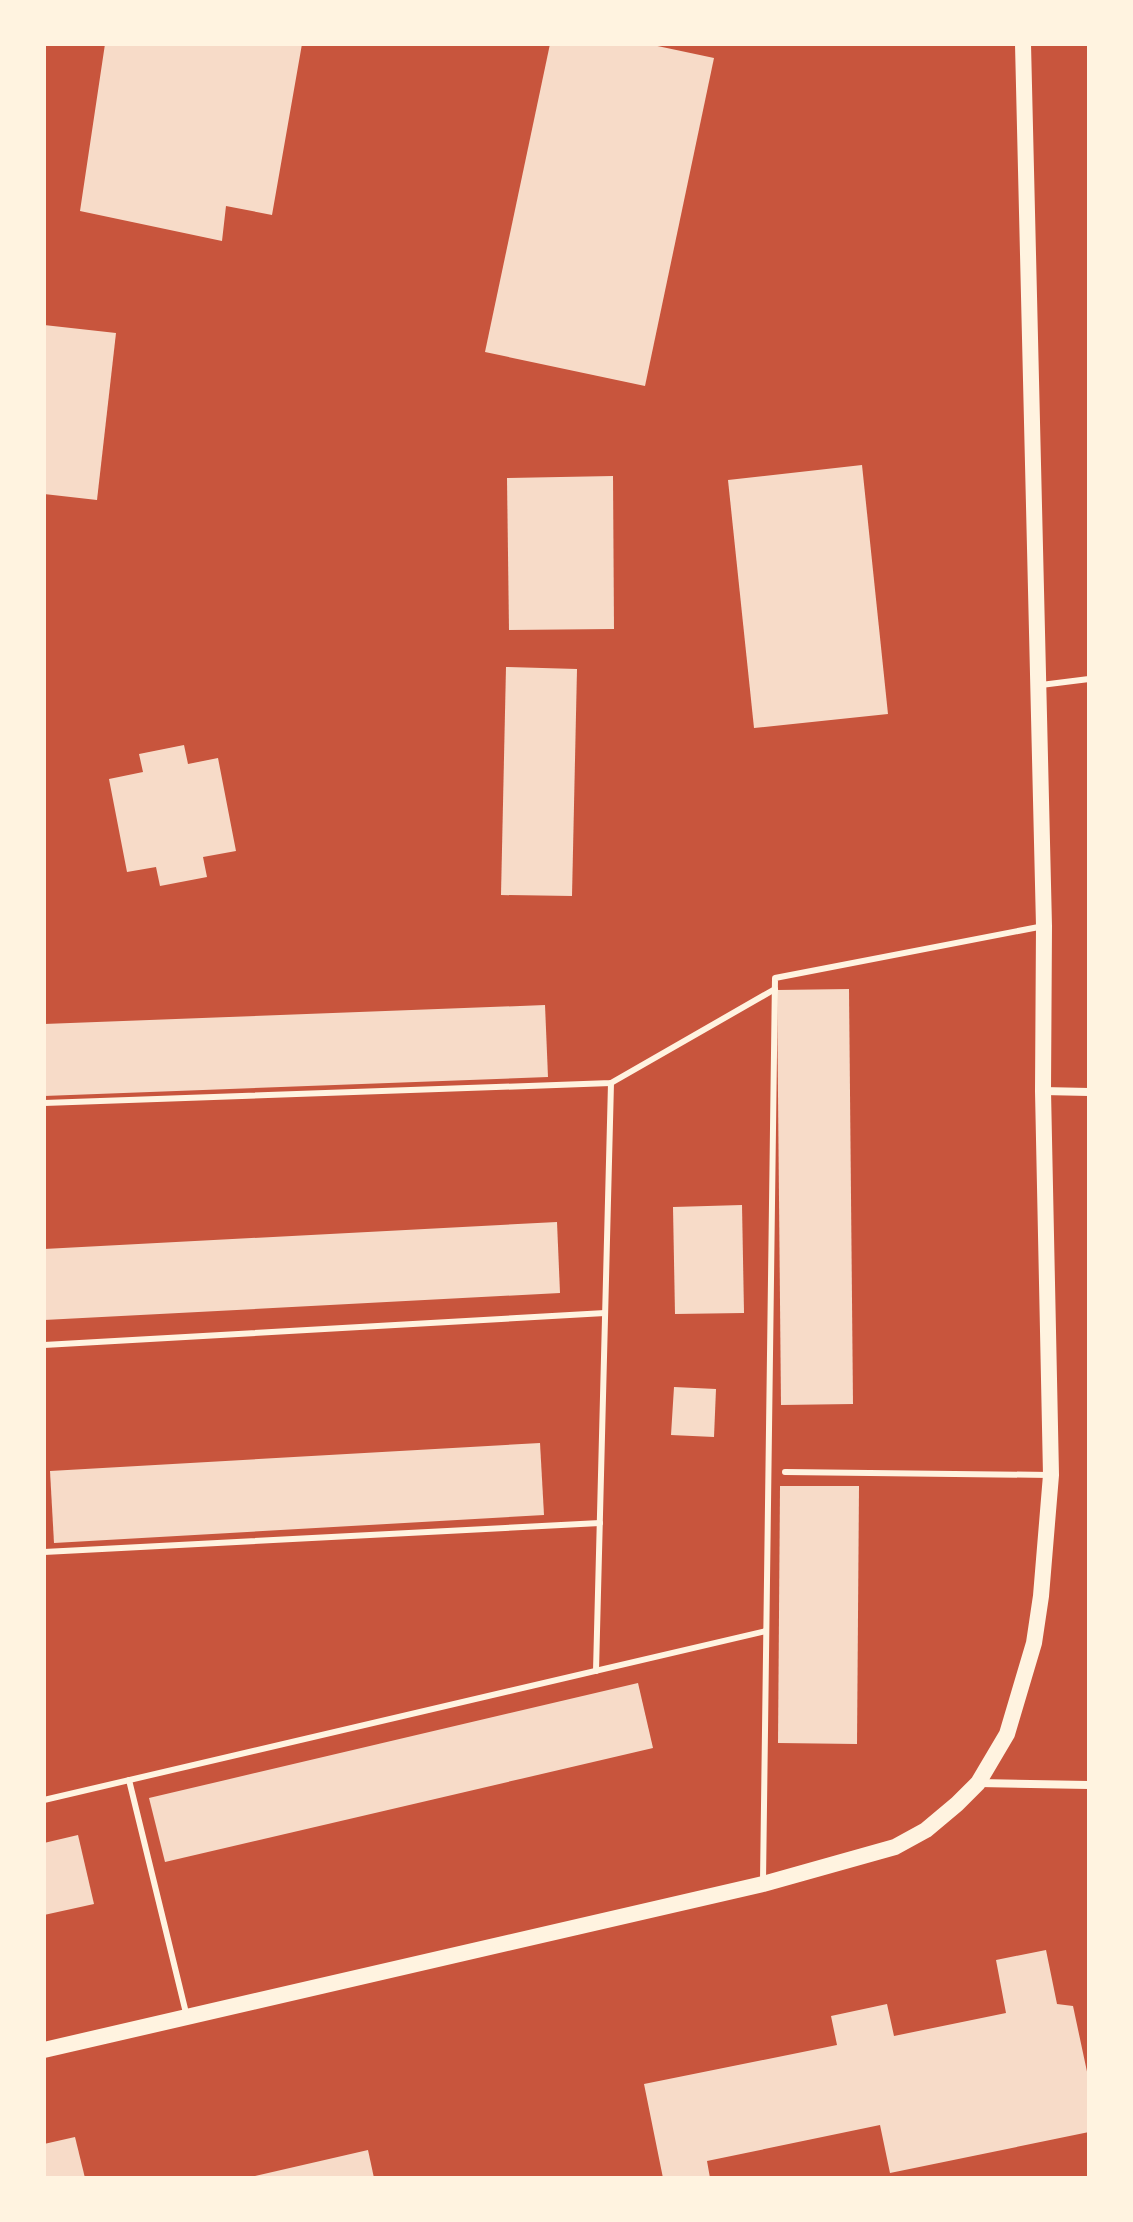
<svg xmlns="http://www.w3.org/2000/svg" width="1133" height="2222" viewBox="0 0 1133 2222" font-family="Montserrat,sans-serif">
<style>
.building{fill:#f7dbc8}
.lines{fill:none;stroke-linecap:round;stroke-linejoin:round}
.service{stroke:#fff3e0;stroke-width:6}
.minor{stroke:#fff3e0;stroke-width:8}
.secondary{stroke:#fff3e0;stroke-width:16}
</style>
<rect width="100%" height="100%" fill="#c8553d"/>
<g class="building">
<polygon points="105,44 302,44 272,215 226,206 222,241 80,211"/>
<polygon points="550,44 648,44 714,58 645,386 485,352"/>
<polygon points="44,325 116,333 97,500 44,494"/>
<polygon points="862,465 888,714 754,728 728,480"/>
<polygon points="613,476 614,629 509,630 507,478"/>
<polygon points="506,667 577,669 572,896 501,895"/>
<polygon points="184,745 188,764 218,758 236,851 203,857 207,877 160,886 156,867 127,872 109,779 143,772 139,754"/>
<polygon points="849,989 853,1404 781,1405 777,990"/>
<polygon points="545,1005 548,1077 44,1096 44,1024"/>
<polygon points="742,1205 744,1313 675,1314 673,1207"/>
<polygon points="557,1222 560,1293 44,1320 44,1249"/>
<polygon points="674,1387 716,1389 714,1437 671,1435"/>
<polygon points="540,1443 544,1515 54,1543 50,1471"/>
<polygon points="780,1486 859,1486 857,1744 778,1743"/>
<polygon points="638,1683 653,1748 165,1862 149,1798"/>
<polygon points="78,1835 94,1904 44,1915 44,1843"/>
<polygon points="1046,1950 1057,2004 1073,2006 1089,2081 1089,2132 890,2173 880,2125 707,2161 710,2178 663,2178 644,2084 837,2045 831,2016 887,2004 894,2036 1006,2013 996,1960"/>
<polygon points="75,2137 85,2178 44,2178 44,2144"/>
<polygon points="368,2150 374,2178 251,2178 251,2177"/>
</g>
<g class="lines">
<g class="service">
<polyline points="1041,685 1089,679"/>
<polyline points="44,1103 611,1083 775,989"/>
<polyline points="44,1345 605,1313"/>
<polyline points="785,1472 1050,1475"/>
<polyline points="44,1552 600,1523"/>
<polyline points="596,1671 611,1083"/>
<polyline points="129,1780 187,2017"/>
<polyline points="44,1800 766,1631"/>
<polyline points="763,1881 775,978 1044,926"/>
</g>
<g class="minor">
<polyline points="1043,1091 1089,1092"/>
<polyline points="979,1783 1089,1785"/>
</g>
<polyline class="secondary" points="44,2050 763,1884 895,1847 926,1830 957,1804 978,1783 1007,1734 1034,1643 1041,1596 1051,1475 1043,1091 1044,926 1023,44"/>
</g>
<rect width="1133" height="2222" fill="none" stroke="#fff3e0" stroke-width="92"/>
</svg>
